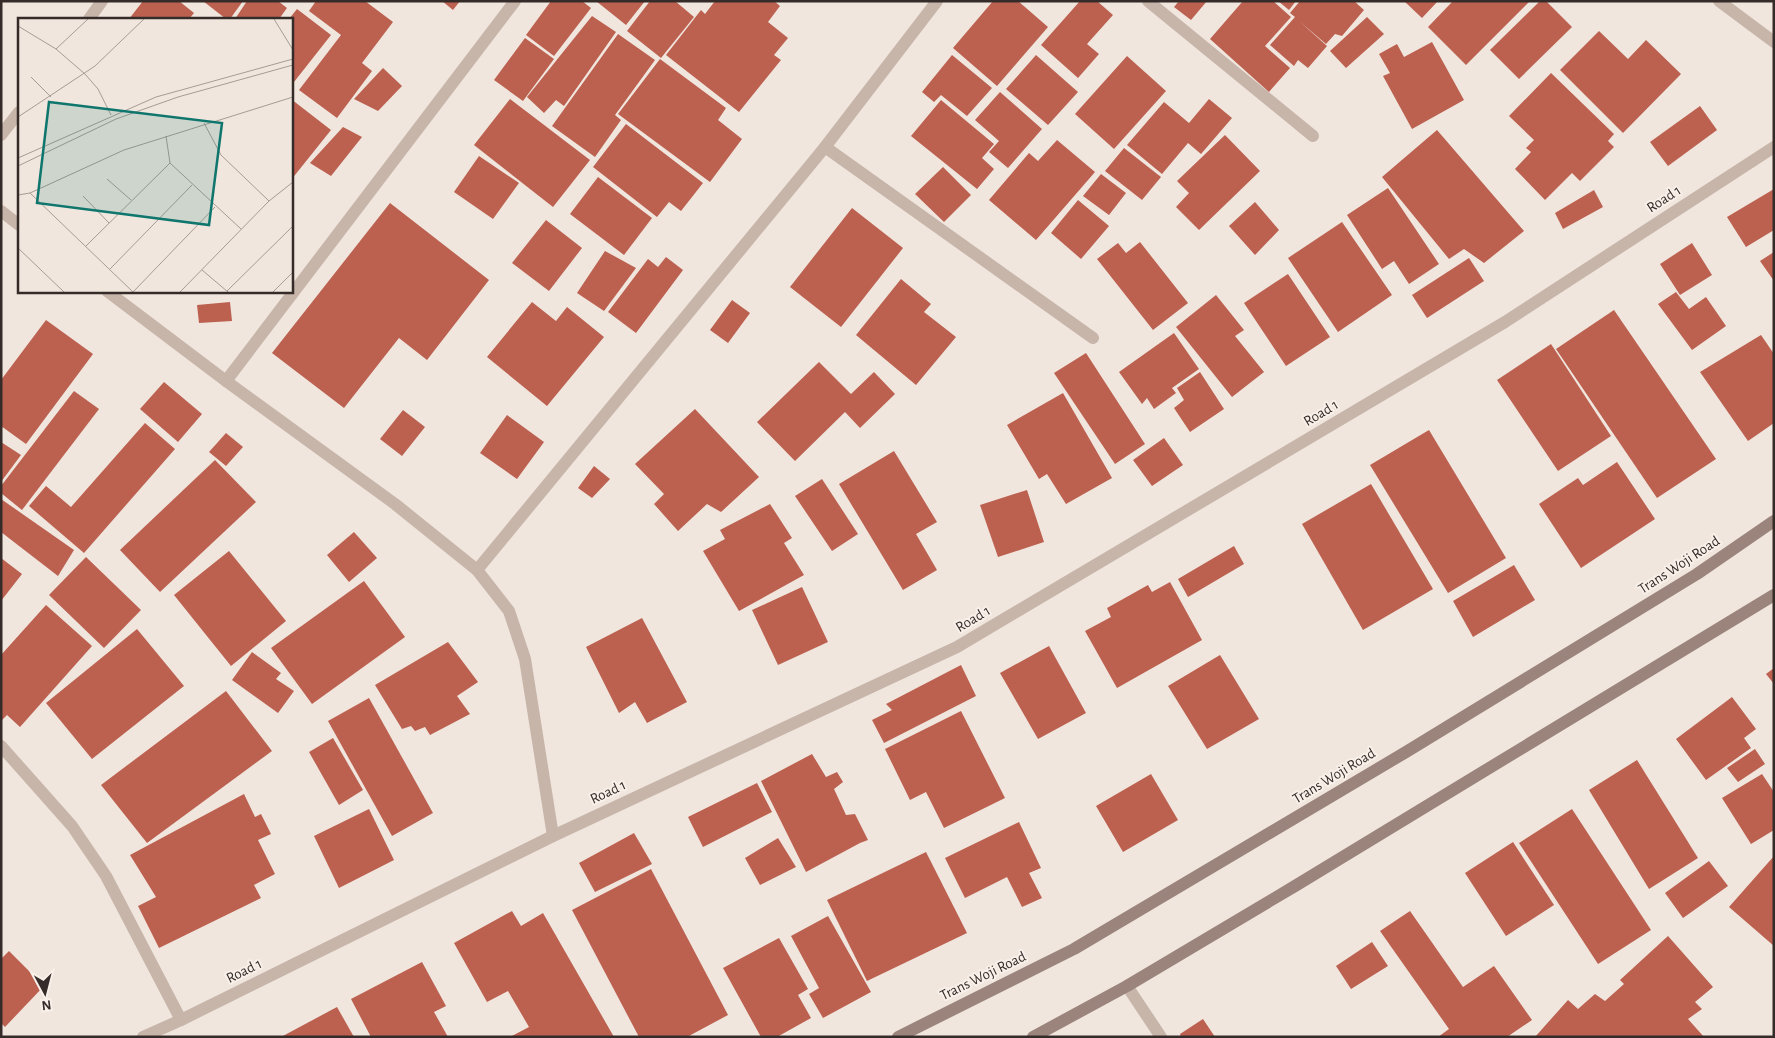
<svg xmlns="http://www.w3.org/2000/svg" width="1775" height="1038" viewBox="0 0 1775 1038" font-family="'Alegreya Sans',sans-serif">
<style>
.building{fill:#bc6050}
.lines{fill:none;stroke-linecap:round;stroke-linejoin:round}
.minor{stroke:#c7b5aa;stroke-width:12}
.secondary{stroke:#9b847c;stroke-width:12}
.labels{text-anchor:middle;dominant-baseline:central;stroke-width:4;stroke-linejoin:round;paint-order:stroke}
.street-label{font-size:15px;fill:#352c29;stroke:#f8f0e9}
.inset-road{fill:none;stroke:#a59c95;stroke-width:1}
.view{fill:#0f766e;fill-opacity:0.15;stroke:#0f766e;stroke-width:2.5}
.inset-edge{fill:none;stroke:#352c29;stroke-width:2.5}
</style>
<rect width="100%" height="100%" fill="#f0e6dd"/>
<g class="building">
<polygon points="143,1 179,1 194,13 189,19 129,19"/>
<polygon points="203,1 243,1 230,19 226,19"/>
<polygon points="247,1 278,1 287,8 279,19 235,19"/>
<polygon points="316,1 365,1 393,22 362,63 372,71 337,118 299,90 341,35 309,11"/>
<polygon points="442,1 460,1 453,10"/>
<polygon points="551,1 582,1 591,8 554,56 526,35"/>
<polygon points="596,1 645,1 626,25"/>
<polygon points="650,1 675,1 694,17 661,58 627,31"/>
<polygon points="715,1 774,1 780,6 768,22 788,38 774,55 781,60 739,112 666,55 701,10 705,14"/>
<polygon points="993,1 1018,1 1048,27 997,86 953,48"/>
<polygon points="1080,1 1097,1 1113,15 1087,44 1099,54 1078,78 1041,45"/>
<polygon points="1179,1 1207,1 1191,20 1174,7"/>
<polygon points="1243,1 1273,1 1291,17 1265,46 1290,68 1269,92 1210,39"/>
<polygon points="1278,1 1296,1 1289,10"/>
<polygon points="1300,1 1354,1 1364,10 1342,36 1335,34 1326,44 1299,21 1327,46 1308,68 1298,60 1294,66 1270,45 1295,17 1290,13"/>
<polygon points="1404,1 1438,1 1422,18"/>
<polygon points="1453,1 1530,1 1466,65 1428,27"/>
<polygon points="1540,1 1546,1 1572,27 1519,79 1490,50"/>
<polygon points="297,9 331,35 294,82 291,80 291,19 289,19"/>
<polygon points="592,16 616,32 564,106 556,100 544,113 527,97"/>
<polygon points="1367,17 1384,34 1346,68 1330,51"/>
<polygon points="1599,31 1628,59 1646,40 1681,74 1623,133 1560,70"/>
<polygon points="618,34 655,60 615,115 621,120 595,157 552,126"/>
<polygon points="525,38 554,59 523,101 494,80"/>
<polygon points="1432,42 1464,100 1412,129 1383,76 1390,73 1379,54 1397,44 1404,57"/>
<polygon points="952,55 992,88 967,116 941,95 934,102 922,92"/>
<polygon points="1036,55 1078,92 1048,125 1006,89"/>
<polygon points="1127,56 1166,91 1114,149 1075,114"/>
<polygon points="660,59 726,108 718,120 742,139 710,182 618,114"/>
<polygon points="383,68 402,86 378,111 354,99"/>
<polygon points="1551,73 1614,134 1608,141 1614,147 1580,181 1572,173 1545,200 1515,169 1531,152 1526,148 1534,140 1509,116"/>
<polygon points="1000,92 1042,129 1008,168 989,152 999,141 975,120"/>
<polygon points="291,99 331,130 291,180"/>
<polygon points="510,99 590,160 553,207 474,145"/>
<polygon points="1209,99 1232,118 1201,154 1188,143 1162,174 1127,145 1164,102 1189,123"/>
<polygon points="941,100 994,144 982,158 994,169 977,189 911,136"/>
<polygon points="1700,106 1717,130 1668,166 1650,142"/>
<polygon points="626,124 703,183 681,211 669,202 657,217 593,167"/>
<polygon points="343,127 362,137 331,176 310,163"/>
<polygon points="1437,130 1524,231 1484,263 1464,249 1449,259 1382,177"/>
<polygon points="1225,135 1260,171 1199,230 1176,207 1189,193 1177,181"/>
<polygon points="1057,140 1095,172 1036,240 989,200 1029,153 1038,161"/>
<polygon points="1124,148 1161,177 1142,200 1105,171"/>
<polygon points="479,156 519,183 493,219 454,192"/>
<polygon points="943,167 971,195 944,222 915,194"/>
<polygon points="1101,174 1126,193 1109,215 1083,196"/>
<polygon points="598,177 652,218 624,255 570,214"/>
<polygon points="1388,188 1439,264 1409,284 1394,261 1382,269 1347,215"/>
<polygon points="1774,189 1774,230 1746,247 1727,217"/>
<polygon points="1594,190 1603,207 1563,229 1555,213"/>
<polygon points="1078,200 1109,226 1081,259 1051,233"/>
<polygon points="1255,202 1279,230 1255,255 1229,226"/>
<polygon points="390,203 489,280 427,360 399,338 344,408 272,353"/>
<polygon points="852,208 903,248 841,327 790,287"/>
<polygon points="546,220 582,248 549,291 512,263"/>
<polygon points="1342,222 1392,295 1338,332 1288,258"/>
<polygon points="1140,242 1188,303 1153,330 1097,259 1118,243 1126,253"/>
<polygon points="1692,243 1712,275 1680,295 1660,264"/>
<polygon points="605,251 636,268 604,311 577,293"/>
<polygon points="1774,252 1774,281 1760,261"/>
<polygon points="666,257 683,270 636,333 608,312 648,259 658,267"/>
<polygon points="1469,258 1484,281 1427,318 1412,295"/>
<polygon points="1288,274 1330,337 1286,366 1244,303"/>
<polygon points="901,279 931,304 924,312 956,337 916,385 856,335"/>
<polygon points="1676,292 1689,309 1706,297 1726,326 1692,350 1658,304"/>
<polygon points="1216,295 1244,330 1235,336 1264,372 1232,397 1176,327"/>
<polygon points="732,300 750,313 728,343 710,330"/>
<polygon points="230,302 232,321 199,323 197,305"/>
<polygon points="532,302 556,321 567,307 604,337 547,406 487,357"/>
<polygon points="1614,310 1716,459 1657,498 1556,349"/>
<polygon points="46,320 93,354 26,444 1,426 1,380"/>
<polygon points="1174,333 1199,369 1172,388 1176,393 1154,409 1147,398 1142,404 1119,372"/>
<polygon points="1761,335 1774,354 1774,423 1748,441 1700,372"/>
<polygon points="1551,344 1611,436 1558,471 1497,380"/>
<polygon points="1086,353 1145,444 1115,464 1054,373"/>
<polygon points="819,362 851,394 874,372 895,394 860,428 845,412 795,461 757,422"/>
<polygon points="1200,372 1224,409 1190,432 1174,408 1184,400 1177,388"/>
<polygon points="164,382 202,414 178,442 140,409"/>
<polygon points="74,391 99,409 22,510 1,493 1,486"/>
<polygon points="1063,393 1112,478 1066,504 1047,474 1039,479 1007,425"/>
<polygon points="695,409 759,477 721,512 707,504 678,531 654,504 664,494 635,464"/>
<polygon points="403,410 425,427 402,456 380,439"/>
<polygon points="507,415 544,442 517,479 480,453"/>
<polygon points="145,423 175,449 84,553 29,506 46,486 71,507"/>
<polygon points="1429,430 1506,558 1448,593 1370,465"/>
<polygon points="226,433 243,447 226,466 209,452"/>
<polygon points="1164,438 1183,465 1152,486 1133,460"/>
<polygon points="1,442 21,455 1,482"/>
<polygon points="894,451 937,522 916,534 937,570 903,590 839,484"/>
<polygon points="215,460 256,502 160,592 120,550"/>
<polygon points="1617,462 1655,519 1581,568 1539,504 1578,478 1583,485"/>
<polygon points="594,466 610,479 592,498 578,488"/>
<polygon points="822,479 858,534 832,551 795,496"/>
<polygon points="1371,484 1433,589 1363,630 1302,524"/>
<polygon points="1027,490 1044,542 998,557 980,505"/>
<polygon points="1,499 74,550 58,576 1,532"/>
<polygon points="770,504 792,538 784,543 804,575 739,611 703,551 725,539 720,530"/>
<polygon points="354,532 377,558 349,582 327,555"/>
<polygon points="1234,546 1244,564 1188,597 1178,579"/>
<polygon points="229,551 286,621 231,666 174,595"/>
<polygon points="86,557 141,610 104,648 49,595"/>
<polygon points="1,558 22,574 1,601"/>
<polygon points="1514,565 1535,600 1473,637 1453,601"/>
<polygon points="364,581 405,637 312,704 271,648"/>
<polygon points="1170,582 1202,640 1117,688 1085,631 1111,617 1107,608 1148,585 1152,592"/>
<polygon points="802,587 828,642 778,665 752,610"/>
<polygon points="46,605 92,646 20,727 7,715 1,721 1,655"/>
<polygon points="642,618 687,702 647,723 635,702 619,713 586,647"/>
<polygon points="137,629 184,686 92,759 46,703"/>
<polygon points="448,642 478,682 457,696 470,714 430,735 425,727 415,731 411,726 402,729 375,685"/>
<polygon points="1049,646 1086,713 1038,739 1000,673"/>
<polygon points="252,652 281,673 276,679 294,691 278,713 232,680"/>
<polygon points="1220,655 1259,719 1207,749 1168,686"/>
<polygon points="961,665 976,696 884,743 872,720 892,710 886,704"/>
<polygon points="1774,668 1774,684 1766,674"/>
<polygon points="226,691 272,751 147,843 101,785"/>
<polygon points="1732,697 1756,729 1744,738 1751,748 1706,780 1676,739"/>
<polygon points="369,698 433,813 392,836 328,721"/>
<polygon points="961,711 1005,798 944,828 926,792 910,800 885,749"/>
<polygon points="333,738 363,790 339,805 309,752"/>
<polygon points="1755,749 1765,764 1738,782 1727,768"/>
<polygon points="812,754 826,777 837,772 843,782 834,789 846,815 855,814 868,840 860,843 806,872 761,781"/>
<polygon points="1637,760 1698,858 1649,889 1589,790"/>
<polygon points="1151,774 1178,820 1123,852 1096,806"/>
<polygon points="1762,774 1774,792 1774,830 1751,844 1722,798"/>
<polygon points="757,783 772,812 703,847 688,817"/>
<polygon points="244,794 255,817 261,814 271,834 258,840 275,874 254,885 261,898 159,948 138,906 156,897 130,855"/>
<polygon points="369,809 394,860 339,888 314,836"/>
<polygon points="1572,809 1651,930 1598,964 1519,843"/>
<polygon points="1019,822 1041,868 1029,873 1042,898 1022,907 1007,877 965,898 945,858"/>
<polygon points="634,833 652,864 595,892 579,863"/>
<polygon points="778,838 796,867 760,885 745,858"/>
<polygon points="1513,842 1554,905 1506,936 1465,873"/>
<polygon points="926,852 967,933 867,981 827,900"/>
<polygon points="1774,856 1774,946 1729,907"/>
<polygon points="1709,861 1728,886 1683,918 1665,893"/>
<polygon points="651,869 728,1015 687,1037 639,1037 572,910"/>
<polygon points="512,911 521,926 543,913 614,1037 510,1037 529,1027 508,991 487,1002 454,943"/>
<polygon points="1410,911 1463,987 1494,966 1532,1020 1507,1037 1438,1037 1449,1029 1380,931"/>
<polygon points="828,916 871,992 823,1018 809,994 819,988 791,936"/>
<polygon points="1668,936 1713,987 1695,1002 1702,1009 1688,1019 1704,1037 1535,1037 1568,1000 1578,1009 1595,994 1605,1001 1624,984 1620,980"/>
<polygon points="779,938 808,989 798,995 811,1018 777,1037 761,1037 723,968"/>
<polygon points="1372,942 1388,966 1351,989 1336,966"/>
<polygon points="9,951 44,986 5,1027 1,1023 1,959"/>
<polygon points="422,962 446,1006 434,1012 448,1037 371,1037 351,999"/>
<polygon points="337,1007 354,1037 281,1037"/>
<polygon points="1203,1019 1215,1037 1181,1037 1180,1034"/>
</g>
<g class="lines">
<g class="minor">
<polyline points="1148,1 1313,136"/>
<polyline points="1719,1 1774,42"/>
<polyline points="89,19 102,1"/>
<polyline points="1,135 19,112"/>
<polyline points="825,147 1093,338"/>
<polyline points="1,211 19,225"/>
<polyline points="107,291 226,381 395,504 477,570 509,611 525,659 553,836"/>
<polyline points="226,381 515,1"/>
<polyline points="477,570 825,147 937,1"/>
<polyline points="1,746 72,826 106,876 181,1020"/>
<polyline points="1127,986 1161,1037"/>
<polyline points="143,1037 181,1020 553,836 957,647 1505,322 1774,147"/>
</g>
<g class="secondary">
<polyline points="898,1037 1074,949 1406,752 1697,574 1774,521"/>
<polyline points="1033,1037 1127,986 1295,886 1774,595"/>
</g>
</g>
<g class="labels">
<g class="street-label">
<text transform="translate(1664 199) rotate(-33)">Road 1</text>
<text transform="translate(1321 413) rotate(-31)">Road 1</text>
<text transform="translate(1679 565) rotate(-33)">Trans Woji Road</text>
<text transform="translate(973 619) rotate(-31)">Road 1</text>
<text transform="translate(1334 776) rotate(-31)">Trans Woji Road</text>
<text transform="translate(608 792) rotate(-25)">Road 1</text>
<text transform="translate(244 971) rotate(-26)">Road 1</text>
<text transform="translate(983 976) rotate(-26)">Trans Woji Road</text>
</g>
</g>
<g transform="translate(18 18)">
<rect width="275" height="275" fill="#f0e6dd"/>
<path class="inset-road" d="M 256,1 L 275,32M 0,8 L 38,31 L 67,56 L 80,71 L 93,97M 38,31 L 70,1M 13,59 L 33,79M 0,99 L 77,48 L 126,1M 186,105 L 203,137 L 251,183M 148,118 L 152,145 L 223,211M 0,140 L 138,79 L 275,41M 0,148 L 98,101 L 160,79 L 275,47M 89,161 L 113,182M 12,175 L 115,274M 0,177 L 12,175 L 106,132 L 275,79M 65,178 L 91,205M 68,228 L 152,145M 0,230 L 46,274M 92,251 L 174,167M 184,252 L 210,274M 209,273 L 275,208M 115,274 L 197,189M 162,274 L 251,183 L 275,164M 255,274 L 275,254"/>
<path class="view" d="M 31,84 L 204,105 L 191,207 L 19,185 Z"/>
<rect width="275" height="275" class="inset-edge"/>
</g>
<rect width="1775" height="1038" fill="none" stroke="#352c29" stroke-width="5"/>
<g transform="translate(45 993) rotate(173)" stroke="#f8f0e9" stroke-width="4" paint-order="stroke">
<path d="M0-4L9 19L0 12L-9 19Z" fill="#352c29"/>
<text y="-8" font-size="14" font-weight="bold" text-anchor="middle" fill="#352c29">N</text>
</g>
</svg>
